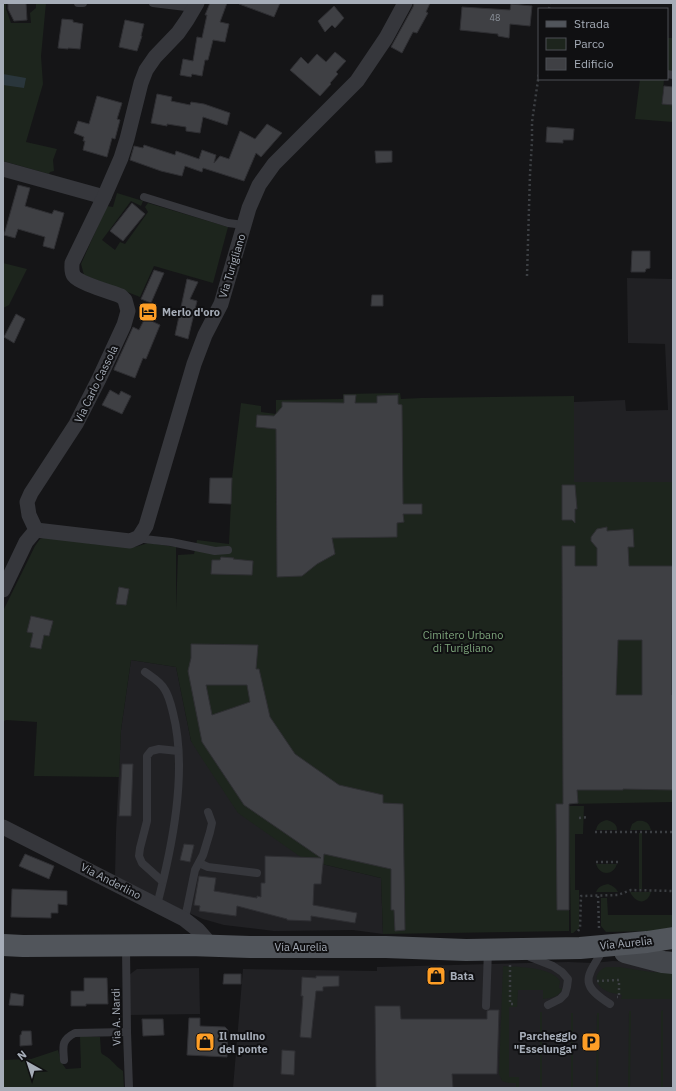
<svg xmlns="http://www.w3.org/2000/svg" width="676" height="1091" viewBox="0 0 676 1091" font-family="'IBM Plex Sans',sans-serif">
<style>
.built{fill:#212124}
.green{fill:#1d251d}
.water{fill:#2a363c}
.building{fill:#3f4044;stroke:#2f2f33;fill-rule:evenodd}
.lines{fill:none;stroke-linecap:round;stroke-linejoin:round}
.path{stroke:#3c3f43;stroke-width:2.5;stroke-dasharray:2 3;stroke-linecap:butt}
.lane{stroke:#36373c;stroke-width:8}
.street{stroke:#36373c;stroke-width:15}
.secondary{stroke:#44474c;stroke-width:22}
.primary{stroke:#51555b;stroke-width:22}
.labels{text-anchor:middle;dominant-baseline:central;stroke-width:4;stroke-linejoin:round;paint-order:stroke}
.number-label{font-size:9px;fill:#8c929b}
.street-label{font-size:11px;fill:#a6adb8;stroke:#101012}
.poi-label{font-size:11px;font-weight:bold;fill:#a6adb8;stroke:#101012;text-anchor:start}
.park-label{font-size:11px;fill:#7da47b;stroke:#101012}
</style>
<rect width="100%" height="100%" fill="#151517"/>
<g class="built">
<polygon points="627,278 673,279 673,482 574,482 574,402 625,400 626,411 668,410 665,344 628,343"/>
<polygon points="131,660 176,667 191,741 305,860 381,878 383,934 353,930 274,931 224,925 203,919 184,911 115,876 116,832 121,730"/>
<polygon points="613,961 635,962 673,969 673,1088 233,1088 243,969 377,971 377,967 568,962 593,963"/>
<polygon points="199,968 200,1014 130,1015 129,975 137,969"/>
</g>
<g class="green">
<polygon points="3,3 6,3 6,9 11,23 31,23 30,13 36,8 36,3 46,3 41,56 43,84 26,142 57,149 53,160 54,171 50,172 49,174 3,161"/>
<polygon points="667,38 673,38 673,72 667,71"/>
<polygon points="640,79 664,79 662,104 673,105 673,122 635,119"/>
<polygon points="117,193 143,201 141,206 131,201 102,240 115,250 120,242 125,244 148,212 145,207 148,203 228,227 213,283 154,266 140,297 84,275 81,264 107,206 113,207"/>
<polygon points="3,263 27,269 9,305 3,308"/>
<polygon points="400,393 401,399 421,398 574,396 574,482 673,482 673,802 569,804 569,806 584,806 583,834 575,834 575,890 579,890 579,928 573,933 571,933 569,814 569,931 383,934 381,878 305,860 238,813 199,754 191,741 176,667 131,660 121,730 119,777 34,776 37,722 6,720 3,722 3,611 35,546 40,539 48,536 93,544 135,547 148,543 176,547 176,610 178,555 194,554 197,540 229,544 232,478 241,403 261,406 261,412 276,414 276,400 343,399 343,394"/>
<path d="M 607,820 C 613,822 617,824 617,830 L 596,830 C 597,824 601,821 607,820 Z"/>
<path d="M 637,821 C 644,820 649,822 651,830 L 630,830 L 632,824 Z"/>
<rect x="639" y="833" width="3" height="56"/>
<path d="M 596,864 L 617,864 C 613,876 600,876 596,864 Z"/>
<path d="M 608,884 C 613,886 616,888 618,892 L 596,892 C 598,887 602,885 608,884 Z"/>
<path d="M 630,892 L 651,892 C 647,905 636,904 630,892 Z"/>
<polygon points="601,898 607,898 608,915 673,915 673,927 655,931 606,932 601,926"/>
<path d="M 503,966 C 518,967 552,967 560,981 L 559,988 L 562,989 C 559,997 551,998 543,999 L 543,990 L 518,990 L 517,1007 L 509,1007 L 509,1077 L 519,1077 L 519,1088 L 516,1088 L 516,1083 L 509,1083 L 502,1081 L 499,1074 Z"/>
<path d="M 606,967 L 619,967 L 651,972 L 673,973 L 673,999 L 621,999 L 622,995 C 619,994 615,994 612,993 C 597,989 589,975 606,967 Z"/>
<polygon points="663,1010 663,1087 661,1087 661,1011"/>
<polygon points="629,1011 631,1011 630,1088 628,1088"/>
<rect x="540" y="1012" width="2" height="76"/>
<rect x="571" y="1013" width="2" height="75"/>
<polygon points="597,1013 599,1013 598,1088 596,1088"/>
<path d="M 81,1036 L 100,1037 L 101,1052 L 102,1054 C 111,1058 114,1065 123,1071 L 124,1088 L 3,1088 L 3,1060 L 31,1059 L 58,1050 L 61,1062 L 66,1069 L 81,1068 L 80,1037 Z"/>
</g>
<polygon class="water" points="3,74 26,78 24,88 3,85"/>
<g class="building">
<polygon points="8,3 26,3 27,20 14,21 8,9"/>
<polygon points="210,3 227,3 220,22 229,24 225,42 213,40 208,60 205,60 202,76 192,74 191,77 180,75 183,59 193,61 197,37 202,38 207,15 205,15"/>
<polygon points="239,3 280,3 274,17 239,4"/>
<polygon points="414,3 430,3 426,12 428,13 417,33 413,32 402,53 391,47 413,7"/>
<polygon points="511,4 532,6 530,26 510,24 509,38 498,36 498,34 460,30 462,7 510,10"/>
<polygon points="334,6 344,18 335,28 332,25 325,32 318,21"/>
<polygon points="62,19 73,20 73,22 83,24 80,49 68,48 68,49 58,48"/>
<polygon points="125,20 144,24 141,36 142,36 137,51 119,47"/>
<polygon points="335,52 346,61 336,72 338,74 330,83 331,84 320,96 290,70 301,57 308,64 317,54 326,62"/>
<polygon points="664,86 673,87 673,105 662,104"/>
<polygon points="157,94 172,97 171,101 190,105 191,102 204,104 230,113 227,125 203,117 200,133 186,131 186,127 167,124 167,126 151,123"/>
<polygon points="97,96 122,103 117,119 120,120 115,139 112,138 107,157 83,150 85,141 83,141 84,137 74,133 78,121 89,124"/>
<polygon points="267,124 282,133 261,157 256,153 244,181 203,168 202,172 185,166 182,176 161,171 130,160 134,146 143,148 144,145 175,155 176,151 199,159 202,150 216,155 214,163 220,156 229,159 240,131 255,139"/>
<polygon points="547,127 574,129 573,140 563,140 563,143 546,142"/>
<polygon points="375,151 392,151 392,162 376,163"/>
<polygon points="18,185 30,188 25,206 52,214 54,210 64,213 54,249 43,246 45,237 18,229 15,238 4,235"/>
<polygon points="132,203 145,214 123,241 110,231"/>
<polygon points="632,251 650,251 650,268 646,269 645,272 631,272"/>
<polygon points="154,270 164,273 151,303 141,299"/>
<polygon points="187,279 198,282 190,299 197,301 188,339 175,335"/>
<polygon points="372,295 383,295 383,306 371,306"/>
<polygon points="16,314 25,319 14,343 4,337"/>
<polygon points="145,318 160,325 146,359 143,358 135,378 114,370 114,369 133,327 139,330"/>
<polygon points="110,390 119,395 121,391 131,396 122,414 102,405"/>
<polygon points="344,395 356,395 355,403 377,403 377,396 398,395 398,404 402,405 403,504 422,504 422,514 403,514 404,522 397,523 397,537 332,538 335,554 317,564 302,576 277,577 276,429 256,427 257,415 274,416 282,407 282,402 344,403"/>
<polygon points="210,478 232,478 231,504 209,503"/>
<polygon points="562,485 575,485 577,509 575,509 575,523 572,520 562,520"/>
<path d="M 607,527 L 607,531 L 633,529 L 634,547 L 628,547 L 629,566 L 673,566 L 672,638 L 672,695 L 673,695 L 673,790 L 623,789 L 623,790 L 577,790 L 578,803 L 569,804 L 569,910 L 557,910 L 556,804 L 563,804 L 562,546 L 575,546 L 575,566 L 597,566 L 597,548 L 591,541 L 591,537 L 597,529 ZM 618,640 L 642,640 L 642,695 L 616,695 Z"/>
<polygon points="221,557 234,558 233,559 253,561 252,575 211,574 212,560 220,560"/>
<polygon points="119,587 129,589 126,605 116,604"/>
<polygon points="31,616 53,621 49,636 44,635 41,649 30,647 33,633 27,632"/>
<path d="M 191,644 L 258,645 L 256,669 L 259,669 L 270,717 L 295,754 L 339,785 L 383,795 L 383,803 L 403,804 L 405,930 L 395,931 L 394,910 L 391,910 L 391,869 L 324,854 L 321,884 L 314,884 L 313,905 L 357,913 L 355,923 L 311,916 L 311,921 L 287,920 L 287,919 L 237,906 L 236,916 L 199,911 L 200,906 L 194,905 L 199,876 L 216,878 L 214,891 L 257,898 L 257,896 L 261,897 L 261,883 L 265,883 L 265,856 L 321,858 L 244,805 L 202,742 L 188,671 L 191,658 ZM 206,685 L 247,685 L 250,702 L 212,715 Z"/>
<polygon points="122,764 133,764 131,816 119,816"/>
<polygon points="184,844 194,845 190,862 180,860"/>
<polygon points="25,854 54,866 49,879 19,866"/>
<polygon points="12,889 67,891 67,905 58,904 58,913 51,913 51,918 11,917"/>
<polygon points="224,974 241,974 241,984 223,984"/>
<polygon points="316,976 339,976 339,986 323,987 323,991 316,991 311,1038 300,1037 303,996 301,996 302,977 316,978"/>
<polygon points="84,978 107,978 108,1004 86,1004 86,1006 71,1006 71,991 84,991"/>
<polygon points="11,993 24,995 23,1006 9,1005"/>
<polygon points="375,1006 400,1006 401,1019 487,1019 487,1011 489,1010 499,1010 497,1074 452,1074 453,1088 376,1088"/>
<polygon points="189,1018 200,1018 200,1026 225,1027 228,1030 227,1057 187,1055"/>
<polygon points="142,1019 163,1019 164,1035 143,1036"/>
<polygon points="22,1031 31,1031 32,1045 20,1046 20,1035 21,1035"/>
<polygon points="282,1050 295,1051 294,1075 281,1074"/>
</g>
<g class="lines">
<g class="path">
<polyline points="549,9 550,3"/>
<polyline points="527,276 530,174 532,141 532,122 539,73"/>
<polyline points="579,818 588,817"/>
<polyline points="595,832 673,832"/>
<polyline points="596,862 618,862"/>
<polyline points="598,896 599,928 601,930"/>
<polyline points="578,931 580,928 581,896 618,895 631,890 673,891"/>
<polyline points="510,965 510,1004 516,1004"/>
<polyline points="597,981 619,980 619,997 617,997"/>
</g>
<g class="lane">
<polyline points="78,3 83,3"/>
<polyline points="153,3 194,8"/>
<polyline points="667,74 673,75"/>
<polyline points="144,197 228,223 244,225"/>
<polyline points="139,537 144,539 171,542 215,551 228,550"/>
<path d="M 145,672 C 152,677 161,682 165,690 C 169,696 171,705 173,713 C 188,771 172,848 157,905"/>
<polyline points="199,863 208,867 257,873"/>
<polyline points="162,881 142,863 139,856 140,848 147,821 147,756 151,751 159,749 178,751"/>
<polyline points="184,919 187,909 195,870 203,855 210,832 212,823 208,812"/>
<polyline points="126,947 127,1032 129,1088"/>
<path d="M 603,950 C 587,977 578,984 610,1004"/>
<polyline points="530,957 553,966 562,972 568,979 567,987 565,994 560,999 548,1005"/>
<polyline points="486,1006 488,950"/>
<path d="M 64,1060 C 63,1046 61,1040 75,1033 L 127,1032"/>
</g>
<g class="street">
<polyline points="3,169 104,197"/>
<polyline points="36,530 130,541 139,537 146,526 194,364 205,335 221,304 249,208 259,185 274,164 357,81 386,38 405,3"/>
<path d="M 3,590 L 26,542 L 36,530 L 29,515 L 27,502 L 31,493 L 76,424 L 99,379 L 124,325 L 128,311 L 125,300 L 121,296 C 111,292 79,283 74,276 C 71,272 72,268 72,263 L 104,197 L 121,158 L 127,139 L 141,83 L 146,70 L 155,57 L 178,33 L 187,20 L 197,3"/>
<polyline points="3,827 184,919 198,930 212,946"/>
</g>
<polyline class="secondary" points="625,952 663,962 673,963"/>
<polyline class="primary" points="3,945 23,946 189,945 250,947 386,947 466,950 580,948 647,942 673,938"/>
</g>
<defs>
<g id="hotel-square" transform="scale(1)"><rect x="-9" y="-9" width="18" height="18" rx="4" fill="#fe9e26" stroke="#101012"/><path d="M-6-4.5h1.5V1H6V5H4.5V3h-9V5H-6ZM-4 0a1.8 1.8 0 1 1 3.6 0ZM.5 0V-2.5h3Q6-2.5 6 0Z" fill="#111"/></g>
<g id="shop-square" transform="scale(1)"><rect x="-9" y="-9" width="18" height="18" rx="4" fill="#fe9e26" stroke="#101012"/><path d="M-5-2.5h2.3a2.7 3.5 0 0 1 5.4 0H5L5.5 6h-11ZM-1.5-2.5h3a1.5 2.3 0 0 0-3 0Z" fill="#111"/></g>
<g id="parking-square" transform="scale(1)"><rect x="-9" y="-9" width="18" height="18" rx="4" fill="#fe9e26" stroke="#101012"/><path d="M-3.5-5.5H1a3.5 3.5 0 0 1 0 7H-1V5.5H-3.5ZM-1-3.4V-.6H.8a1.4 1.4 0 0 0 0-2.8Z" fill="#111"/></g>
</defs>
<g fill-rule="evenodd">
<use href="#hotel-square" x="148" y="312"/>
<use href="#shop-square" x="436" y="976"/>
<use href="#shop-square" x="205" y="1042"/>
<use href="#parking-square" x="591" y="1042"/>
</g>
<g class="labels">
<g class="number-label">
<text x="495" y="17">48</text>
</g>
<g class="street-label">
<text transform="translate(232 266) rotate(-73)">Via Turigliano</text>
<text transform="translate(96 384) rotate(-64)">Via Carlo Cassola</text>
<text transform="translate(111 881) rotate(27)">Via Anderlino</text>
<text transform="translate(626 943) rotate(-6)">Via Aurelia</text>
<text x="301" y="947">Via Aurelia</text>
<text transform="translate(116 1017) rotate(-91)">Via A. Nardi</text>
</g>
<g class="poi-label">
<text x="162" y="312">Merlo d'oro</text>
<text x="450" y="976">Bata</text>
<text x="219" y="1036">Il mulino<tspan x="219" dy="13">del ponte</tspan></text>
<text x="577" y="1036" text-anchor="end">Parcheggio<tspan x="577" dy="13">"Esselunga"</tspan></text>
</g>
<g class="park-label">
<text x="463" y="635">Cimitero Urbano<tspan x="463" dy="13">di Turigliano</tspan></text>
</g>
</g>
<rect width="676" height="1091" fill="none" stroke="#a6adb8" stroke-width="8"/>
<rect x="538" y="8" width="130" height="72" fill="#101012" stroke="#4c4f54"/>
<rect x="546" y="21" width="20" height="6" fill="#51555b" stroke="#4c4f54"/>
<text x="574" y="28" font-size="12" fill="#a6adb8">Strada</text>
<rect x="546" y="38" width="20" height="12" fill="#1d251d" stroke="#4c4f54"/>
<text x="574" y="48" font-size="12" fill="#a6adb8">Parco</text>
<rect x="546" y="58" width="20" height="12" fill="#3f4044" stroke="#4c4f54"/>
<text x="574" y="68" font-size="12" fill="#a6adb8">Edificio</text>
<g transform="translate(28 1063) rotate(321)" stroke="#101012" stroke-width="3" paint-order="stroke">
<path d="M0-3L7 15L0 10L-7 15Z" fill="#a6adb8"/>
<text y="-6" font-size="11" font-weight="bold" text-anchor="middle" fill="#a6adb8">N</text>
</g>
</svg>
